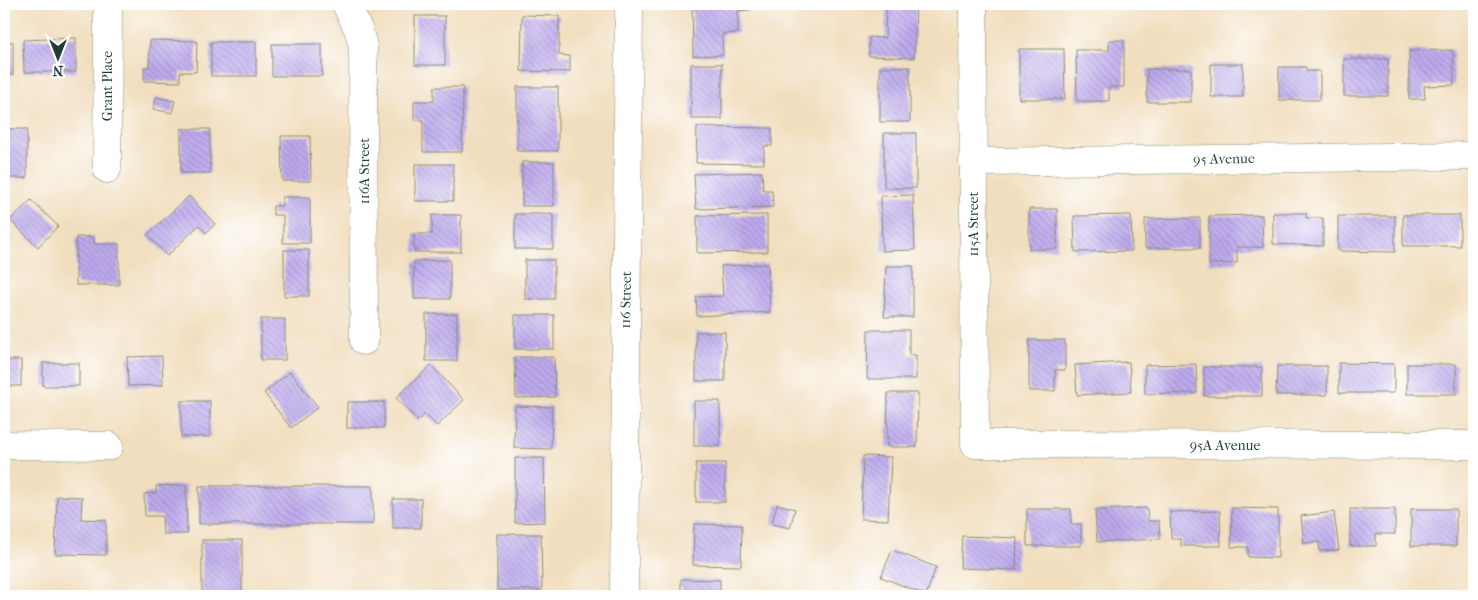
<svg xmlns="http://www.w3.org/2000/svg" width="1478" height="600" viewBox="0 0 1478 600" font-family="'IM FELL French Canon',serif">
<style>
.building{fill:url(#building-back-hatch)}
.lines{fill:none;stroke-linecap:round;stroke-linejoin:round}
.minor-casing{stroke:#888e79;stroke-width:29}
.minor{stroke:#fff;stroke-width:28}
.labels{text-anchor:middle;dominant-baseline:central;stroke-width:4;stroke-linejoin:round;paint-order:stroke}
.street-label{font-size:14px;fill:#1f3d34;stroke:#fff}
</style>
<defs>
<pattern id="building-back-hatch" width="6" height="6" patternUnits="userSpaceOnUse" patternTransform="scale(1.25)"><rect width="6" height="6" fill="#beaaee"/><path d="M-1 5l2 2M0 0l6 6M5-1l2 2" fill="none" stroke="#9a8cc2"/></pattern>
</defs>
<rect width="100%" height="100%" fill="#fff"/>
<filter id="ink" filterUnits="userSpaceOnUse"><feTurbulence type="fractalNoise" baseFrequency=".02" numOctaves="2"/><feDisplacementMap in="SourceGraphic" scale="10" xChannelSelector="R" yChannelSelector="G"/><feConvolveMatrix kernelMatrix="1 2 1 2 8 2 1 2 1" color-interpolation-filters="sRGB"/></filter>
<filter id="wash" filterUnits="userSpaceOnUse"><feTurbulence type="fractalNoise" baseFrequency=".0096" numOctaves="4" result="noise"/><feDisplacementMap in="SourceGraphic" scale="20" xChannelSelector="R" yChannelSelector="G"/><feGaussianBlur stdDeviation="1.12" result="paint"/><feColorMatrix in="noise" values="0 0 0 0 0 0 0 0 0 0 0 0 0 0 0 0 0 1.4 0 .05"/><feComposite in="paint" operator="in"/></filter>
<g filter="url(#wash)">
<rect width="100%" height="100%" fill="#f1debe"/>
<g id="blocks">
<g class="building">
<polygon points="692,4 750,4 750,10 738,11 738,33 722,34 723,55 693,56"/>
<polygon points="886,4 916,4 914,58 869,56 869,37 885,38"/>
<polygon points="522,15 559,16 559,55 570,56 570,72 521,71"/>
<rect x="415" y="16" width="30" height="49"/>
<polygon points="76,38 76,72 24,72 23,40"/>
<polygon points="150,40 197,41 196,72 180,72 180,82 144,81 144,67 149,67"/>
<polygon points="1109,40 1124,40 1124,87 1109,87 1109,101 1077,101 1076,50 1109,50"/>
<rect x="4" y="42" width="9" height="33"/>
<rect x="211" y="42" width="45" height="34"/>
<rect x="272" y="44" width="50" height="32"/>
<polygon points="1019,49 1064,49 1065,99 1019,99"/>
<polygon points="1453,50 1454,85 1424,86 1425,99 1409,99 1409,51"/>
<rect x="1344" y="59" width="44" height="37"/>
<rect x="691" y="64" width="31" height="55"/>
<rect x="1211" y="64" width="32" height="33"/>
<rect x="880" y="67" width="30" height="55"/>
<polygon points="1279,67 1306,67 1306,71 1320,71 1320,100 1279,100"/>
<rect x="1147" y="69" width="44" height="33"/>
<polygon points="434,87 463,87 462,152 423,152 423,120 414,120 414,101 434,101"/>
<rect x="517" y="87" width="41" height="64"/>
<polygon points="156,97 175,101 172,113 153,109"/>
<polygon points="697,127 772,128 772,146 764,146 764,164 696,163"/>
<rect x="4" y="129" width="23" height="49"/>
<rect x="181" y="129" width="29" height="44"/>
<rect x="884" y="133" width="32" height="55"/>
<polygon points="281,136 310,136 311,181 282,181"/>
<rect x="522" y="162" width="32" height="44"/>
<rect x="415" y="164" width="38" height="37"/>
<polygon points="762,172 763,190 772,190 773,207 696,209 694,174"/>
<polygon points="913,195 915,250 882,251 881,196"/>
<polygon points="189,196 215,224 206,233 199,225 167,256 147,235"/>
<polygon points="282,197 310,197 310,243 283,243 283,215 273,215 273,206 282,206"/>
<polygon points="31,200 58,226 38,247 10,220"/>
<rect x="1029" y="209" width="28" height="40"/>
<polygon points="1273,213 1306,213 1306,218 1323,218 1323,246 1273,244"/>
<rect x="515" y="214" width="38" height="35"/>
<polygon points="432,215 461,215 461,252 414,252 414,234 432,234"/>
<polygon points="767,215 767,252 697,253 697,216"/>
<polygon points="1131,215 1132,251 1075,252 1074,216"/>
<polygon points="1262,215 1263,247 1237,247 1237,263 1209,264 1209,216"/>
<rect x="1403" y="215" width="57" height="31"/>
<polygon points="1338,216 1395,216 1395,252 1338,251"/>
<rect x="1472" y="216" width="2" height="53"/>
<polygon points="1200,218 1200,248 1145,248 1145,219"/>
<polygon points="76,237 94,237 94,244 119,244 119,285 76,285"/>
<rect x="284" y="250" width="25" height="46"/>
<polygon points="450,260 450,299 414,299 414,261"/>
<rect x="525" y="260" width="29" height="39"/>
<polygon points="768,264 770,312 697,316 696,297 723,296 721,266"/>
<polygon points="886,266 913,266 913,317 884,317"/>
<rect x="426" y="314" width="31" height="47"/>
<rect x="515" y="315" width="39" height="34"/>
<rect x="261" y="319" width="24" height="41"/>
<polygon points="868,330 909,330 909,355 916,355 916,379 867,379"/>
<rect x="696" y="332" width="29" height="49"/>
<polygon points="1029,340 1065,340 1065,370 1055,370 1055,391 1029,391"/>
<polygon points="162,356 163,385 128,386 127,357"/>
<polygon points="515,357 554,357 555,397 516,398"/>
<rect x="4" y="360" width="17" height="26"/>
<polygon points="1129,362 1131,392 1077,395 1075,365"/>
<rect x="43" y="363" width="36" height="23"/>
<polygon points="1339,363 1394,364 1394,393 1339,393"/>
<polygon points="1196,364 1197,393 1145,394 1145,365"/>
<rect x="1407" y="364" width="49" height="30"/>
<polygon points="431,365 464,400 437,426 425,414 418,421 396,398"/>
<polygon points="1277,366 1327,366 1327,395 1276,395"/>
<rect x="1204" y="367" width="58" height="29"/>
<polygon points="290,372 318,407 291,428 264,393"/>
<polygon points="888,393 918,393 917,447 887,447"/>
<rect x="181" y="401" width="29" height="36"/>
<rect x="694" y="401" width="26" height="45"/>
<rect x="347" y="402" width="37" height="26"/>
<polygon points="515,406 552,407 551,449 514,448"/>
<polygon points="863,456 891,457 888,520 861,519"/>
<polygon points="515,458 544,458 545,522 515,523"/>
<rect x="696" y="463" width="29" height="39"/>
<polygon points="186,485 187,534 163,534 162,516 145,516 144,494 156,493 156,486"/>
<rect x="199" y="486" width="174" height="38"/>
<polygon points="57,496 82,497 81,519 106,520 106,555 55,554"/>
<rect x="393" y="499" width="28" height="29"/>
<polygon points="777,504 795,509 790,528 772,524"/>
<polygon points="1147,508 1148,521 1159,521 1160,539 1097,542 1095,510"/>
<polygon points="1232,508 1278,509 1278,558 1248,557 1248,547 1231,547"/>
<polygon points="1027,509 1071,509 1071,524 1081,524 1081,546 1027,546"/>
<polygon points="1350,509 1395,509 1395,534 1376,534 1376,546 1350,546"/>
<rect x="1411" y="509" width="45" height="37"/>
<polygon points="1220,511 1221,546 1181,546 1181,539 1171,539 1170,512"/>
<polygon points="1334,512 1339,550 1320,551 1319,542 1304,543 1301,516"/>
<polygon points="694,524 742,525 741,566 693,565"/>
<polygon points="497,534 541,534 542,590 497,590"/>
<polygon points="962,536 1017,538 1016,570 960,568"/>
<rect x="202" y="540" width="40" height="56"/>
<polygon points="892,550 936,567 926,595 881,577"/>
<polygon points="681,579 720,580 720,596 681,596"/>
</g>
</g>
</g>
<g filter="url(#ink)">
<use href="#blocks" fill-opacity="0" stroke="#888e79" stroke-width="1"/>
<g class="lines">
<g class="minor-casing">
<g id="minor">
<polyline points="346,4 358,29 363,46 364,341"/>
<polyline points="973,4 975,444 1474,445"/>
<polyline points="973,162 1474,156"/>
<polyline points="107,169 108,4"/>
<polyline points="4,445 109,446"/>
<polyline points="624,596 629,4"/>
</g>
</g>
<use href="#minor" class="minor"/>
</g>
</g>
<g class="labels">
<g class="street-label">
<text transform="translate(107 86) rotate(-90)">Grant Place</text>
<text transform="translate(1224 159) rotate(-1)">95 Avenue</text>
<text transform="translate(364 171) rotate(-90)">116A Street</text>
<text transform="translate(973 224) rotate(-90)">115A Street</text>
<text transform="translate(626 300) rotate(-89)">116 Street</text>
<text x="1225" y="445">95A Avenue</text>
</g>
</g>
<rect width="1478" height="600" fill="none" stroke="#fff" stroke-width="20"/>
<g transform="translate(58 58) rotate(180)" stroke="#ffffff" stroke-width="4" paint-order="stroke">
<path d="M0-4L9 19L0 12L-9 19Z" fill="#1f3d34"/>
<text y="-8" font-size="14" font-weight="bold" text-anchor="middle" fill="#1f3d34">N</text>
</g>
</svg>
